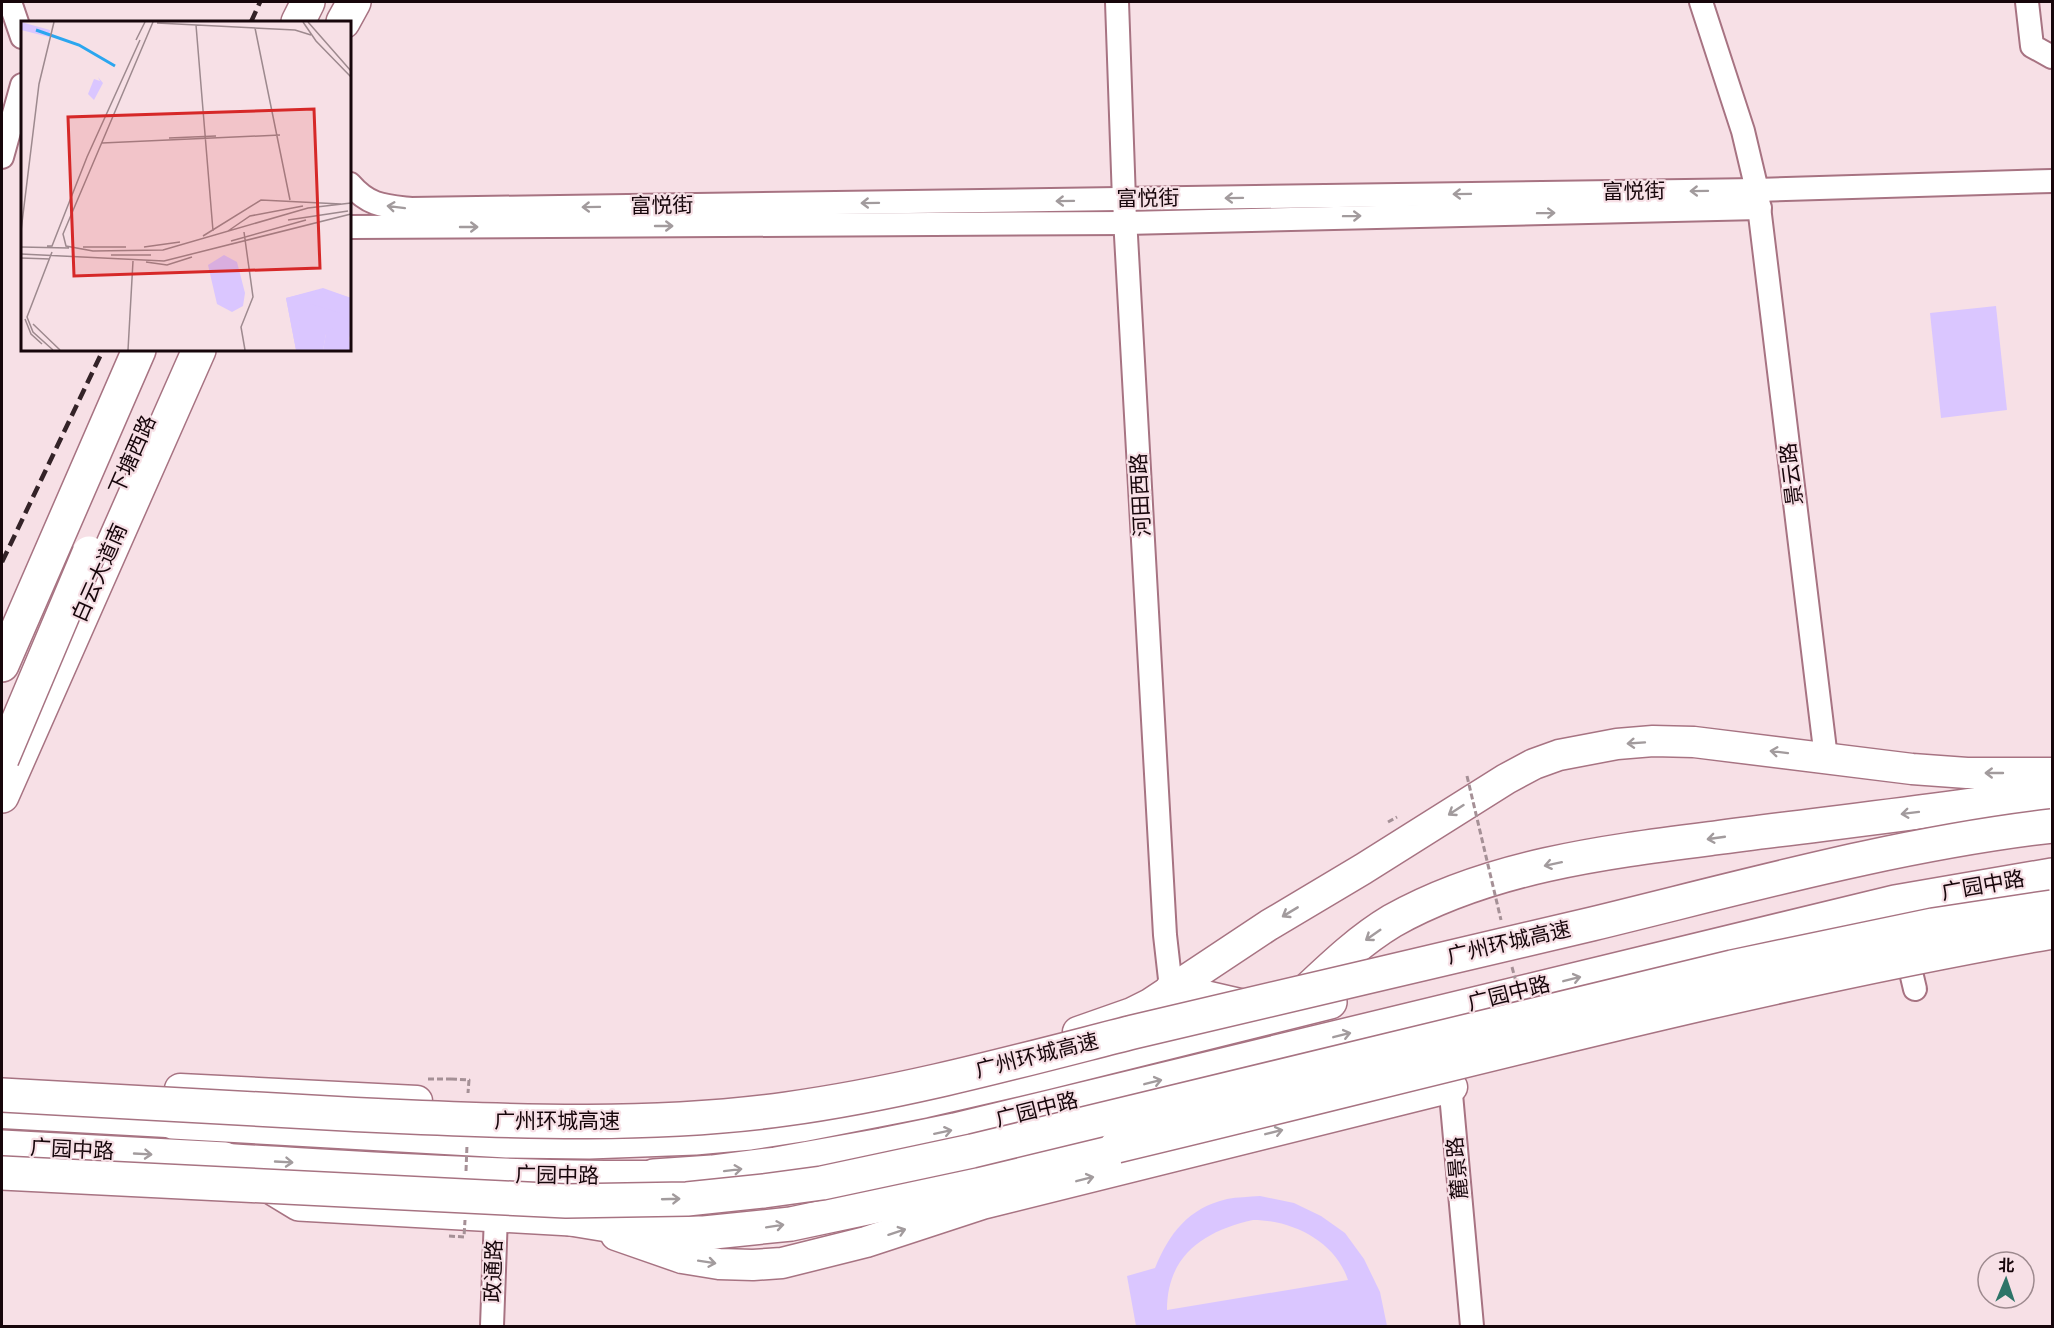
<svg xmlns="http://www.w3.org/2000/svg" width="2054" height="1328" viewBox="0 0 2054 1328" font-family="'Alegreya Sans','Noto Sans SC',sans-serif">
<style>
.grass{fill:#dac6ff;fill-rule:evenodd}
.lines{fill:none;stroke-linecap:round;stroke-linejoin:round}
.minor-casing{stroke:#a77382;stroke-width:26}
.major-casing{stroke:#a77382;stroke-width:33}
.highway-casing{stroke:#a77382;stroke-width:36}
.path{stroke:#a59096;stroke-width:3;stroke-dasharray:6 3;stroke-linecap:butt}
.minor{stroke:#fff;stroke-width:22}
.major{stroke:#fff;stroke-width:30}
.highway{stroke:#fff;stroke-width:33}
.rail{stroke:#342328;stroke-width:4.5;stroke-dasharray:12 6;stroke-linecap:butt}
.highway-bridge-casing{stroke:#a77382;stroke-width:36;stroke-linecap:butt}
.path-bridge{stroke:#a59096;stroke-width:3;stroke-dasharray:6 3;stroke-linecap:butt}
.highway-bridge{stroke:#fff;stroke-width:33}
.oneway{stroke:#a29b9d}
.labels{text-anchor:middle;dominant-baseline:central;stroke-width:4.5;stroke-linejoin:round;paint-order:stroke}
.street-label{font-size:21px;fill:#17060b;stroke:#f7e0e6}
.inset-river{fill:none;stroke:#2ba6ef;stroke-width:3}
.inset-road{fill:none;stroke:#9d898e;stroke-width:1.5}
.view{fill:#d62828;fill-opacity:0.15;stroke:#d62828;stroke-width:3}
.inset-edge{fill:none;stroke:#17060b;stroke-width:3}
</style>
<rect width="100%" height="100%" fill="#f7e0e6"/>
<g class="grass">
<polygon points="1996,306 2007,410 1941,418 1930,313"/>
<path d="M 1260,1196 L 1294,1203 L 1321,1216 L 1345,1233 L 1364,1259 L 1380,1292 L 1387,1326 L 1136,1326 L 1127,1276 L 1155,1268 C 1169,1234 1188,1208 1227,1199 C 1237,1197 1249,1197 1260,1196 ZM 1253,1220 C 1292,1220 1335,1241 1348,1280 L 1167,1310 C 1167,1255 1204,1231 1253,1220 Z"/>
</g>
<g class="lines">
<g class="minor-casing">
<g id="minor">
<polyline points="10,2 22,37"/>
<polyline points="1117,2 1124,200 1165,935 1171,988"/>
<polyline points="1701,2 1743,131 1757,190 1826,758"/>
<polyline points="2027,2 2032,46 2052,57"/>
<polyline points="2,157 22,85"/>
<path d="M 350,184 C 369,206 384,206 411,209 L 1757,190 L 2052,181"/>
<polyline points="350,227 1126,223 1760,208"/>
<polyline points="1905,947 1915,989"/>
<polyline points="1449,1072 1472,1326"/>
<polyline points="492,1326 496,1215"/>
</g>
</g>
<g class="major-casing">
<g id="major">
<polyline points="1171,988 1249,1006"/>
<polyline points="1078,1032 1132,1013 1150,1004 1269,925 1363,869 1506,779 1534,764 1559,755 1617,744 1653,741 1694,742 1912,769 1967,773 2052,773"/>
<polyline points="180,1089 417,1101"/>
<polyline points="2,1113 167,1122"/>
<path d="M 225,1159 C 368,1167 511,1177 654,1176"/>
<polyline points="479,1173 530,1199"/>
<polyline points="616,1235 682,1258 719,1264 753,1265 782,1263 866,1242 982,1204 1452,1087"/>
</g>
</g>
<g class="highway-casing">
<g id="highway">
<polyline points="298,22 308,2"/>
<polyline points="343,22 354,2"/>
<polyline points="2,665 139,350"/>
<polyline points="2,796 199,350"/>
<path d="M 1298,999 C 1328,971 1357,942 1392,921 C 1490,866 1605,852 1715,838 C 1828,823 1941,811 2052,793"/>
<polyline points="129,1103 173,1122 507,1141 589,1142 695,1138 750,1133 801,1125 924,1101 1045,1073 1330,1002"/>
<polyline points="2,1147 225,1159 299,1204 571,1219 632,1229 669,1233 704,1233 791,1224 890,1203 1117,1146"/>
<polyline points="571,1219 654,1176 712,1172 776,1164 882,1145 955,1130 1895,902 2052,875"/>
</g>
</g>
<g class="path">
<polyline points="1388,822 1397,817"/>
<polyline points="428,1079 451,1079"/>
</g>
<use href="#minor" class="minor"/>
<use href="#major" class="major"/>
<use href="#highway" class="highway"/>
<g class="rail">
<polyline points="251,22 260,2"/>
<polyline points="2,562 103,350"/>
</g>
<g class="highway-bridge-casing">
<g id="highway-bridge">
<polyline points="2,759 89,553"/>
<path d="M 2,1095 C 130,1102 259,1110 388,1116 C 521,1122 654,1127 786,1109 C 903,1093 1019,1061 1133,1032 C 1286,995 1439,961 1592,924 C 1744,887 1897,844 2052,826"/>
<path d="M 1117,1146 C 1428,1072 1737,987 2052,932"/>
<polyline points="2,1173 566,1201 687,1199 764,1191 822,1183 972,1151 1732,967 1933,925 2052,907"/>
</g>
</g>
<g class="path-bridge">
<polyline points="1467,776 1501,920"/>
<polyline points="1512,967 1519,993"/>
<polyline points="451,1079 469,1080 468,1093"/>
<polyline points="466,1171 467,1145"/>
<polyline points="449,1236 464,1237 465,1220"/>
</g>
<use href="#highway-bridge" class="highway-bridge"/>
</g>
<defs><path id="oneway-shaft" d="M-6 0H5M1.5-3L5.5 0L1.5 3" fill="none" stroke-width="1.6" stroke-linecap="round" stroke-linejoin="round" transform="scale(1.5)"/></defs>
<g class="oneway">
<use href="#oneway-shaft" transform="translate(1699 191) rotate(179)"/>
<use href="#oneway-shaft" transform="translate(1462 194) rotate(179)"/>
<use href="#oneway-shaft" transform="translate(1234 198) rotate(179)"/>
<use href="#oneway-shaft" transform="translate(1065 201) rotate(179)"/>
<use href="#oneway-shaft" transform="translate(870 203) rotate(179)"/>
<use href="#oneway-shaft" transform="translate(396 207) rotate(-173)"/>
<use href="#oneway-shaft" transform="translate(591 207) rotate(179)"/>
<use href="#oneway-shaft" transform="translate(1546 213) rotate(-1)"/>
<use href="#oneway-shaft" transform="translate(1352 216) rotate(-1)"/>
<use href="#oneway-shaft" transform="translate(664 226)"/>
<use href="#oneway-shaft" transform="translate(469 227)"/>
<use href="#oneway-shaft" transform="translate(1636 743) rotate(176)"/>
<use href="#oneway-shaft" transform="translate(1779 752) rotate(-173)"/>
<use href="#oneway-shaft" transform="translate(1994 773) rotate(-180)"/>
<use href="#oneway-shaft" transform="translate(1456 810) rotate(147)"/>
<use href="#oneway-shaft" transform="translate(1910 813) rotate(173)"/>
<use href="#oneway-shaft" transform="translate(1716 838) rotate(172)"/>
<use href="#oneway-shaft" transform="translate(1553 864) rotate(168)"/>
<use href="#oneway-shaft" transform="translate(1290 912) rotate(149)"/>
<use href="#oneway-shaft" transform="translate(1373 935) rotate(145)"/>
<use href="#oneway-shaft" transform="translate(1572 979) rotate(-14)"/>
<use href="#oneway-shaft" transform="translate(1342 1035) rotate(-14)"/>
<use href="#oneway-shaft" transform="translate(1153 1082) rotate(-14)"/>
<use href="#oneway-shaft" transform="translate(943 1132) rotate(-12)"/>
<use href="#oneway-shaft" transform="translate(1274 1132) rotate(-14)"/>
<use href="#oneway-shaft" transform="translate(143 1154) rotate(3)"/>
<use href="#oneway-shaft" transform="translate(284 1162) rotate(3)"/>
<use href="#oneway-shaft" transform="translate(733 1170) rotate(-7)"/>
<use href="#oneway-shaft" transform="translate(1085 1179) rotate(-14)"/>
<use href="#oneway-shaft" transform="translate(671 1199) rotate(-2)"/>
<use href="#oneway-shaft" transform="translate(775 1226) rotate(-9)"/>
<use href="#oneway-shaft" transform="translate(897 1232) rotate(-18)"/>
<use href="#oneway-shaft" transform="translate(707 1262) rotate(9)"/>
</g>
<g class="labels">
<g class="street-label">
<text transform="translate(1634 192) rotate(-1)">富悦街</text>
<text transform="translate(1148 199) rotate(-1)">富悦街</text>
<text transform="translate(662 206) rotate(-1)">富悦街</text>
<text transform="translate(133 455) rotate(-66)">下塘西路</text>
<text transform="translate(1792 474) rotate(-97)">景云路</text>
<text transform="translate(1141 495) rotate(-93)">河田西路</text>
<text transform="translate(100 573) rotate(-66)">白云大道南</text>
<text transform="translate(1983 886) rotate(-10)">广园中路</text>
<text transform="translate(1509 943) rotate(-13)">广州环城高速</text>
<text transform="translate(1509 994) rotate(-14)">广园中路</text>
<text transform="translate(1037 1056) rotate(-14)">广州环城高速</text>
<text transform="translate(1037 1110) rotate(-14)">广园中路</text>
<text x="557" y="1121">广州环城高速</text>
<text transform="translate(72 1150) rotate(3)">广园中路</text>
<text transform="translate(1458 1168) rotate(-95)">麓景路</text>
<text transform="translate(557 1176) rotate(1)">广园中路</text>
<text transform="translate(494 1271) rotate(-88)">政通路</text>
</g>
</g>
<g transform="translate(21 21)">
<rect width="330" height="330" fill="#f7e0e6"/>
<path d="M 77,56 L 82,62 L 73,79 L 67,73 L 73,58 L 79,60 ZM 203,234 L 216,241 L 224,272 L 222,285 L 211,291 L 196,283 L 187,244 ZM 302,267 L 330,277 L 330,319 L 328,315 L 305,313 L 302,329 L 275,329 L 265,277 Z" fill="#dac6ff"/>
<path d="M 0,1 L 29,9 L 28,16 L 0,9 ZM 302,268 L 330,277 L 330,304 L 319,292 L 290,283 L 278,297 L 279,321 L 288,329 L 275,329 L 265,277 ZM 312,307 L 328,315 L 330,329 L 302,329 L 305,312 Z" fill="#dac6ff"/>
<path class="inset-river" d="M 15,9 L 58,24 L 94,45"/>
<path class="inset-road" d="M 132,1 L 42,213 L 45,225 L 72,230 L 142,229 L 287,187 L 330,182M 282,1 L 295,20 L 330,56M 287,1 L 330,50M 136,2 L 274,9 L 290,14M 175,4 L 192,210M 234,7 L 269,179M 115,19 L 124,1M 148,117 L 195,115M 81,122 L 259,114M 267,199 L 327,190M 0,210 L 18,63 L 33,1M 207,210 L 229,195 L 282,185M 223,211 L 232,276 L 220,306 L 224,329M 182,215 L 240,179 L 320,183M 210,220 L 285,199M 26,225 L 31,225 L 66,136 L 119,19M 0,226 L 48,227M 62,226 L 105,226M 123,226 L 159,221M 31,231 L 6,296 L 12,311 L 32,329M 0,233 L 143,240 L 330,193M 90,234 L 130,234M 0,237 L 29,238M 125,241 L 146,244 L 171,236M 4,298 L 10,313 L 21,323M 12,303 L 39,329M 107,329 L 112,240"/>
<path class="view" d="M 293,88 L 299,247 L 53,255 L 47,96 Z"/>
<rect width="330" height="330" class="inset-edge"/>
</g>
<rect width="2054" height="1328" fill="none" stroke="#17060b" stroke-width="6"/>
<g transform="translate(2006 1280) rotate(2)"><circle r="28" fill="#f7e0e6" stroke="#9d898e" stroke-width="1.5"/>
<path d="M0-4.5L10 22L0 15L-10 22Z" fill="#2e7468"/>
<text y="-9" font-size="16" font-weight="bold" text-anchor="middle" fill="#17060b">北</text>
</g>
</svg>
